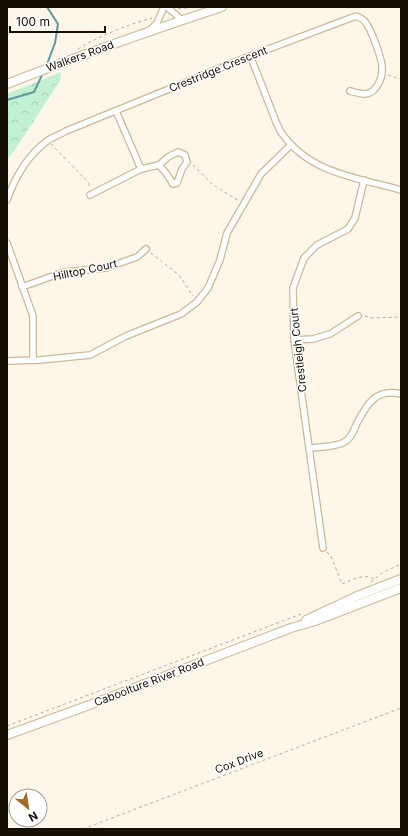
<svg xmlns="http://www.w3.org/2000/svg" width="408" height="836" viewBox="0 0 408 836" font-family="Inter,sans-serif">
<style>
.forest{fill:url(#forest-crowns)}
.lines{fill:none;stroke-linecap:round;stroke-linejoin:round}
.stream{stroke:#63989d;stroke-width:2}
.street-casing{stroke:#cbb999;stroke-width:8}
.secondary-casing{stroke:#cbb999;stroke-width:10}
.path{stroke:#b3aca0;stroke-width:1;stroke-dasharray:3 3;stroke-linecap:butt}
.street{stroke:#fff;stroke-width:5.5}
.secondary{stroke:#fff;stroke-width:8}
.labels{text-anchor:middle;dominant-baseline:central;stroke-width:3;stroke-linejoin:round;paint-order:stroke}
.street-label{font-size:11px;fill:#160f05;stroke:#fff}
</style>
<defs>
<pattern id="forest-crowns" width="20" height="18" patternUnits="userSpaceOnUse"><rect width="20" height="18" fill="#c1f0d3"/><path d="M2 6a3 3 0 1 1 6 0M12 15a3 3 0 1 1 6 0" fill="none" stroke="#a5cdb4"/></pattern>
</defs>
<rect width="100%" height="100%" fill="#fdf6e9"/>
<polygon class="forest" points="61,72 60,81 12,154 7,159 7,94"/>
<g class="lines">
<g class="stream">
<polyline points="46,67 55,43 58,24 47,7"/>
<polyline points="7,100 34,92 43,73"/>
</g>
<g class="street-casing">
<g id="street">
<polyline points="167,7 182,20"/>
<polyline points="149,31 157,23 164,7"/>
<path d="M 250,56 C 257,72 263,88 269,104 C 273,113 276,124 281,132 C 308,173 358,178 401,190"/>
<polyline points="116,111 141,169 159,165 168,157 178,152 185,155 187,162 182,169 177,183 173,184 166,173 159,165"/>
<polyline points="90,195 141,169"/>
<path d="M 7,200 C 15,177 27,156 47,141 C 52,137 60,135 66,131 L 250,56 L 356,16 C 360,18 364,19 366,23 C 371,29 382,59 382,67 C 383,77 377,93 365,94 C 360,94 354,92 350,91"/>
<polyline points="7,243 33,316 33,360"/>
<polyline points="22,287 64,272 106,268 137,257 146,249"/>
<polyline points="294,340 313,339 330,334 358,316"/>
<polyline points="7,361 40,360 90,355 126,336 181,314 197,302 208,288 220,260 227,233 261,174 291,145"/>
<path d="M 310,448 C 319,447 338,447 346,441 C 352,437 354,430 357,423 C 367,404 376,388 401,394"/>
<polyline points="323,548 294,340 293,288 304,258 317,245 348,229 355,218 364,180"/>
</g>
</g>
<g class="secondary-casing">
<g id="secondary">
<path d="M 7,84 C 78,56 149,31 222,7"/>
<polyline points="306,620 357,596 401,579"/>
<polyline points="7,735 84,707 291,628 315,621 401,588"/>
</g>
</g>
<g class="path">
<polyline points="178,9 193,7"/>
<path d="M 78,49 C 101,35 127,25 152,18"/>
<polyline points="388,75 401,79"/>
<polyline points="51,144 89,183 89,188"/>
<polyline points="193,165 212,184 239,201"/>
<polyline points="151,253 179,275 193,296"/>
<polyline points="365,316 372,318 401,317"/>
<path d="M 327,552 L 331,556 L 342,584 C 352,580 364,573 374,579"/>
<polyline points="371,582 382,573 401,564"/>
<polyline points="7,726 301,614"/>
<polyline points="83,829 401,708"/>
</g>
<use href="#street" class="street"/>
<use href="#secondary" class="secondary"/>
</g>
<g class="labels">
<g class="street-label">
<text transform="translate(80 56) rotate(-20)">Walkers Road</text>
<text transform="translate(218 69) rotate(-22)">Crestridge Crescent</text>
<text transform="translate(85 270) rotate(-12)">Hilltop Court</text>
<text transform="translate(298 350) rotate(-96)">Crestleigh Court</text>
<text transform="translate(149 682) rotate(-21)">Caboolture River Road</text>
<text transform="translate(239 761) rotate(-21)">Cox Drive</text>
</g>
</g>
<rect width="408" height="836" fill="none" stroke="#160f05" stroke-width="16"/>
<g transform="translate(28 808) rotate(150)"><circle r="19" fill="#ffffff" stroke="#a29f9b"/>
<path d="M0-3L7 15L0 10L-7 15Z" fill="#a36a29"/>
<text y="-6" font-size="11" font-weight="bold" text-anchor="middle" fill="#160f05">N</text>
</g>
<path d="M10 26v6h95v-6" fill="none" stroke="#160f05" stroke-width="2"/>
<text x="16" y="26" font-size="12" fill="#160f05" stroke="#ffffff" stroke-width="3" paint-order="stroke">100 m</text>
</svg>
